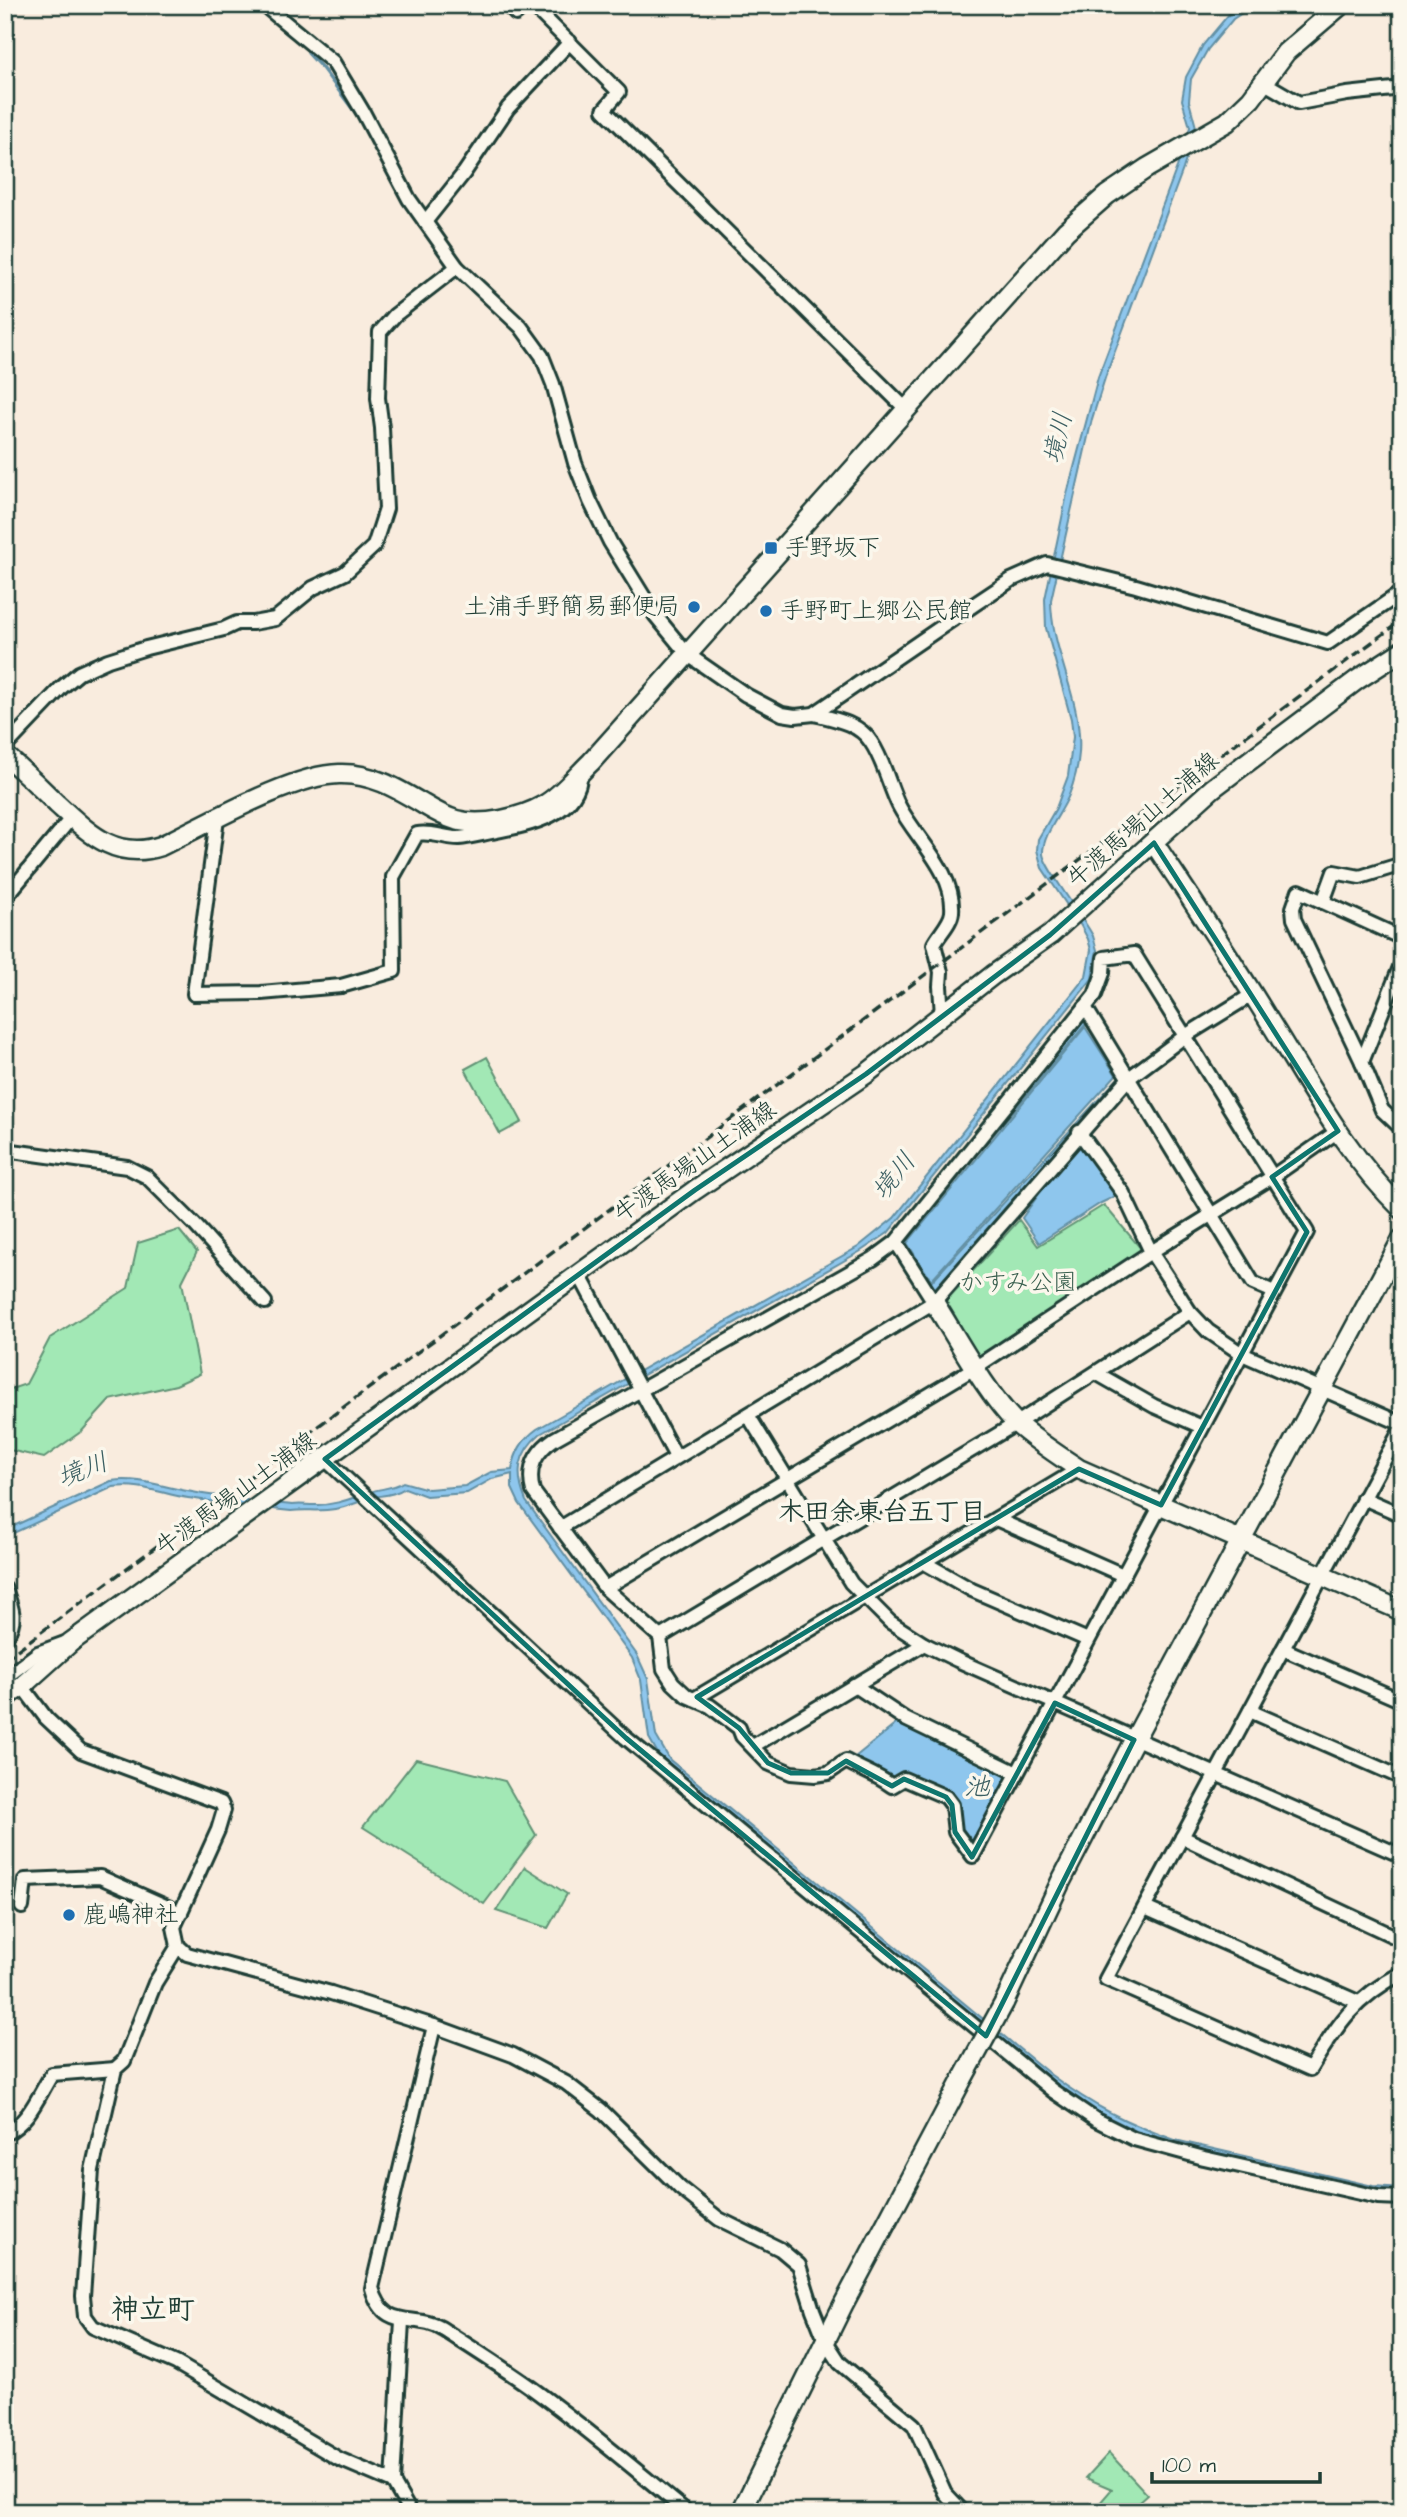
<svg xmlns="http://www.w3.org/2000/svg" width="1407" height="2517" viewBox="0 0 1407 2517" font-family="'Architects Daughter','Klee One',sans-serif">
<style>
.green{fill:#a2e8b5;stroke:#609274;stroke-width:2}
.water{fill:#8ec6ed;stroke:#628fa3;stroke-width:2;fill-rule:evenodd}
.lines{fill:none;stroke-linecap:round;stroke-linejoin:round}
.stream{stroke:#628fa3;stroke-width:3.5}
.street-casing{stroke:#1f3d34;stroke-width:18}
.secondary-casing{stroke:#1f3d34;stroke-width:23}
.street{stroke:#fbf7ec;stroke-width:12}
.secondary{stroke:#fbf7ec;stroke-width:18}
.rail{stroke:#1f3d34;stroke-width:3.5;stroke-dasharray:10 5;stroke-linecap:butt}
.secondary-bridge-casing{stroke:#1f3d34;stroke-width:23;stroke-linecap:butt}
.secondary-bridge{stroke:#fbf7ec;stroke-width:18}
.marked{fill:none;stroke:#0f766e;stroke-width:5;stroke-linejoin:round}
.poi-dot{fill:#1f6fb2;stroke:#fbf7ec;stroke-width:2.5}
.labels{text-anchor:middle;dominant-baseline:central;stroke-width:7;stroke-linejoin:round;paint-order:stroke}
.poi-label{font-size:24px;fill:#1f3d34;stroke:#fbf7ec;text-anchor:start}
.street-label{font-size:24px;fill:#1f3d34;stroke:#fbf7ec}
.park-label{font-size:24px;fill:#395f4e;stroke:#fbf7ec}
.water-label{font-size:26px;font-style:italic;fill:#3b5f62;stroke:#fbf7ec}
.neighbourhood-label{font-size:26px;font-weight:bold;fill:#1f3d34;stroke:#fbf7ec}
.quarter-label{font-size:28px;font-weight:bold;fill:#1f3d34;stroke:#fbf7ec}
</style>
<rect width="100%" height="100%" fill="#f9ecde"/>
<filter id="ink" filterUnits="userSpaceOnUse"><feTurbulence type="fractalNoise" baseFrequency=".0143" numOctaves="2"/><feDisplacementMap in="SourceGraphic" scale="14" xChannelSelector="R" yChannelSelector="G"/><feConvolveMatrix kernelMatrix="1 2 1 2 8 2 1 2 1" color-interpolation-filters="sRGB"/></filter>
<g filter="url(#ink)">
<g class="green">
<polygon points="487,1057 522,1122 500,1134 465,1069"/>
<polygon points="1104,1205 1143,1251 979,1357 945,1302 1019,1220 1038,1246"/>
<polygon points="179,1230 197,1252 182,1282 200,1374 176,1385 110,1400 82,1431 44,1458 5,1449 5,1391 26,1384 50,1338 128,1288 138,1243"/>
<polygon points="416,1759 505,1781 536,1835 484,1904 363,1827"/>
<polygon points="525,1867 567,1894 548,1928 496,1911"/>
<polygon points="1109,2453 1148,2495 1129,2512 1092,2512 1112,2489 1086,2478"/>
</g>
<g class="water">
<path d="M 1242,5 L 1254,5 L 1233,19 L 1208,49 L 1191,79 L 1189,101 L 1196,127 L 1183,169 L 1105,378 L 1092,419 L 1051,600 C 1051,652 1083,700 1079,753 C 1078,767 1074,782 1069,795 C 1062,813 1042,835 1043,854 C 1044,867 1084,918 1093,936 L 1097,950 L 1092,979 L 888,1233 L 861,1251 L 540,1434 C 517,1453 515,1475 526,1501 L 637,1655 L 648,1679 L 656,1736 L 670,1760 L 1051,2075 C 1093,2106 1126,2123 1175,2140 L 1373,2186 L 1402,2188 L 1402,2194 L 1392,2194 L 1173,2145 L 1118,2125 L 1068,2096 L 664,1764 L 649,1738 L 641,1680 L 632,1658 L 519,1503 L 512,1488 L 512,1474 L 492,1479 L 467,1493 L 426,1496 L 405,1488 C 395,1495 384,1495 373,1497 C 360,1501 348,1507 335,1509 C 320,1512 306,1509 291,1511 C 256,1507 222,1503 188,1498 C 162,1494 140,1483 113,1487 L 5,1537 L 5,1530 L 111,1481 C 138,1477 160,1486 187,1491 C 221,1498 257,1501 292,1505 C 300,1504 306,1505 314,1505 C 334,1506 352,1498 370,1492 C 381,1488 392,1489 403,1482 L 428,1489 L 465,1486 L 491,1472 L 512,1470 C 515,1452 522,1440 537,1429 L 858,1247 L 894,1218 L 1086,976 L 1091,950 L 1088,939 L 1081,926 L 1042,868 L 1037,850 L 1038,839 L 1056,808 L 1068,776 L 1073,737 L 1071,719 L 1046,628 L 1045,599 L 1067,494 L 1098,377 L 1177,167 L 1190,127 L 1182,100 L 1186,77 L 1203,45 L 1229,14 Z"/>
<path d="M 1084,1011 L 1125,1078 L 934,1298 L 899,1242 ZM 1086,1024 L 1120,1076 L 930,1283 L 904,1242 Z"/>
<polygon points="1085,1027 1116,1075 931,1280 907,1243"/>
<polygon points="1080,1136 1120,1194 1101,1203 1039,1243 1022,1218"/>
<polygon points="901,1720 1014,1774 972,1853 959,1830 947,1794 892,1783 850,1761"/>
</g>
<g class="lines">
<g class="stream">
<polyline points="254,5 271,19"/>
<polyline points="278,25 289,35"/>
<polyline points="308,53 322,68 354,111"/>
</g>
<g class="street-casing">
<g id="street">
<polyline points="264,5 333,62 363,112 409,199 457,267 521,327 542,356 553,384 575,463 590,501 610,542 655,615 687,654 746,695 782,714 795,716 814,714 975,604 1011,580 1047,564 1136,586 1328,643 1402,592"/>
<polyline points="507,5 516,14 525,5"/>
<polyline points="532,5 619,92 604,110 906,409"/>
<polyline points="1263,82 1299,103 1347,94 1402,88"/>
<polyline points="425,222 464,173 508,108 570,42"/>
<path d="M 814,714 C 834,719 859,723 871,742 C 884,761 889,786 899,806 C 916,839 955,872 952,912 C 951,923 939,934 934,944 L 941,972 L 940,986 L 942,1015"/>
<polyline points="5,747 61,688 79,673 108,660 146,648 224,629 237,623 253,623 275,619 313,588 345,573 374,546 386,509 382,428 378,398 380,332 395,315 457,267"/>
<path d="M 217,819 L 194,994 L 261,993 L 341,986 L 394,971 L 393,877 L 417,834 C 431,831 444,838 459,838 C 470,837 481,834 491,832 C 528,825 579,817 581,771"/>
<polyline points="5,898 72,817"/>
<polyline points="1323,902 1334,872 1360,877 1402,864"/>
<polyline points="1402,938 1299,891 1293,908 1294,919 1362,1062 1382,1110 1402,1129"/>
<path d="M 1134,954 L 1307,1232 L 973,1856 L 955,1832 L 952,1805 L 946,1797 L 904,1779 L 892,1786 C 876,1774 863,1771 846,1761 L 828,1773 L 815,1775 L 791,1773 L 768,1763 L 742,1736 L 739,1728 L 710,1706 L 687,1696 L 673,1683 L 664,1669 L 660,1637 L 605,1588 L 533,1491 C 527,1468 535,1452 554,1439 L 873,1259 L 896,1242 L 1095,995 L 1103,973 L 1104,958 Z"/>
<polyline points="1085,1007 1253,1283 1274,1292"/>
<polyline points="1362,1062 1402,962"/>
<polyline points="1079,1132 1123,1193 1151,1252 1190,1312 1208,1331 1242,1354 1402,1424"/>
<polyline points="5,1150 127,1167 147,1177 195,1225 265,1302"/>
<polyline points="896,1242 934,1302"/>
<polyline points="579,1274 676,1457"/>
<polyline points="1096,1373 1154,1406 1202,1427"/>
<polyline points="748,1415 851,1583 890,1622 924,1644 957,1660 1402,1856"/>
<path d="M 1402,1427 L 1106,1979 L 1310,2069 C 1337,2025 1354,1998 1402,1973"/>
<polyline points="325,1459 626,1738 1053,2091 1096,2120 1134,2139 1204,2158 1378,2197 1402,2198"/>
<polyline points="1363,1498 1402,1515"/>
<polyline points="996,1519 1123,1575"/>
<polyline points="560,1528 934,1302 1129,1078 1185,1036 1253,994"/>
<polyline points="923,1562 972,1590 1088,1640"/>
<polyline points="605,1588 976,1367 1151,1252 1272,1177 1338,1131"/>
<path d="M 5,1589 C 12,1607 18,1621 5,1638"/>
<polyline points="660,1637 1017,1423 1190,1312"/>
<polyline points="1283,1649 1402,1701"/>
<polyline points="5,1678 38,1653 65,1643"/>
<polyline points="854,1685 905,1719 1017,1773"/>
<polyline points="22,1686 46,1718 81,1751 221,1803 224,1810 218,1830 174,1927 178,1946 187,1954 331,1993 434,2026 513,2055 566,2083 601,2110 680,2188 719,2219 780,2249 799,2265 813,2310 825,2340 840,2363 914,2425 945,2493 963,2512"/>
<polyline points="694,1699 1079,1469"/>
<polyline points="1250,1711 1402,1778"/>
<polyline points="753,1746 924,1644"/>
<polyline points="1182,1837 1402,1940"/>
<polyline points="22,1907 25,1880 100,1877 181,1913"/>
<polyline points="1145,1908 1358,2002"/>
<polyline points="178,1946 155,1983 124,2061 115,2069 92,2170 83,2296 85,2316 93,2327 176,2363 339,2459 393,2482"/>
<path d="M 434,2026 L 372,2288 C 385,2334 416,2311 444,2330 C 475,2350 507,2370 537,2392 C 589,2430 638,2472 687,2512"/>
<path d="M 5,2134 C 30,2121 38,2096 52,2074 L 115,2069"/>
<polyline points="402,2321 393,2482 410,2512"/>
</g>
</g>
<g class="secondary-casing">
<g id="secondary">
<path d="M 5,755 C 23,771 40,787 57,804 C 89,833 115,861 161,846 C 207,824 291,775 339,774 C 371,773 396,788 423,804 C 433,810 445,817 456,820 C 482,827 521,818 544,805 C 563,794 576,776 591,762 L 1066,231 L 1107,195 L 1147,168 L 1227,122 L 1251,99 L 1286,52 L 1341,5"/>
<path d="M 1154,843 C 1193,902 1233,961 1270,1022 C 1310,1086 1347,1156 1402,1209"/>
<path d="M 934,1302 C 958,1340 986,1393 1017,1424 C 1036,1441 1058,1455 1079,1469 L 1402,1611"/>
<polyline points="5,1698 22,1686 71,1642 695,1190 866,1074 993,975 1050,935 1213,788 1357,680 1402,651"/>
<polyline points="1004,2003 1060,1883 1134,1740 1402,1239"/>
<polyline points="741,2512 843,2305 963,2078"/>
</g>
</g>
<use href="#street" class="street"/>
<use href="#secondary" class="secondary"/>
<polyline class="rail" points="5,1659 1402,620"/>
<g class="secondary-bridge-casing">
<polyline id="secondary-bridge" points="963,2078 1004,2003"/>
</g>
<use href="#secondary-bridge" class="secondary-bridge"/>
</g>
</g>
<path class="marked" d="M 1154,843 L 1338,1131 L 1272,1177 L 1307,1232 L 1161,1505 L 1079,1469 L 697,1697 L 739,1728 L 768,1763 L 791,1773 L 828,1773 L 846,1761 L 892,1786 L 904,1779 L 946,1797 L 952,1805 L 955,1832 L 972,1857 L 1055,1703 L 1134,1740 L 986,2036 L 626,1738 L 325,1459 L 695,1190 L 866,1074 L 1050,935 Z"/>
<g class="poi-dot">
<rect x="764" y="541" width="14" height="14" rx="3.5"/>
<circle cx="694" cy="607" r="7"/>
<circle cx="766" cy="611" r="7"/>
<circle cx="69" cy="1915" r="7"/>
</g>
<g class="labels">
<g class="poi-label">
<text x="785" y="548">手野坂下</text>
<text x="680" y="607" text-anchor="end">土浦手野簡易郵便局</text>
<text x="780" y="611">手野町上郷公民館</text>
<text x="83" y="1915">鹿嶋神社</text>
</g>
<g class="street-label">
<text transform="translate(1143 820) rotate(-41)">牛渡馬場山土浦線</text>
<text transform="translate(695 1162) rotate(-35)">牛渡馬場山土浦線</text>
<text transform="translate(236 1494) rotate(-36)">牛渡馬場山土浦線</text>
</g>
<g class="park-label">
<text x="1018" y="1283">かすみ公園</text>
</g>
<g class="water-label">
<text transform="translate(1058 438) rotate(-77)">境川</text>
<text transform="translate(894 1176) rotate(-51)">境川</text>
<text transform="translate(83 1470) rotate(-21)">境川</text>
<text x="977" y="1787">池</text>
</g>
<g class="neighbourhood-label">
<text x="882" y="1512">木田余東台五丁目</text>
</g>
<g class="quarter-label">
<text x="153" y="2309">神立町</text>
</g>
</g>
<rect width="1407" height="2517" fill="none" stroke="#fbf7ec" stroke-width="28"/>
<rect x="14" y="14" width="1379" height="2489" fill="none" stroke="#1f3d34" stroke-width="2.5" filter="url(#ink)"/>
<path d="M1152 2472v10h168v-10" fill="none" stroke="#1f3d34" stroke-width="3.5"/>
<text x="1162" y="2472" font-size="21" fill="#1f3d34" stroke="#fbf7ec" stroke-width="5" paint-order="stroke">100 m</text>
</svg>
